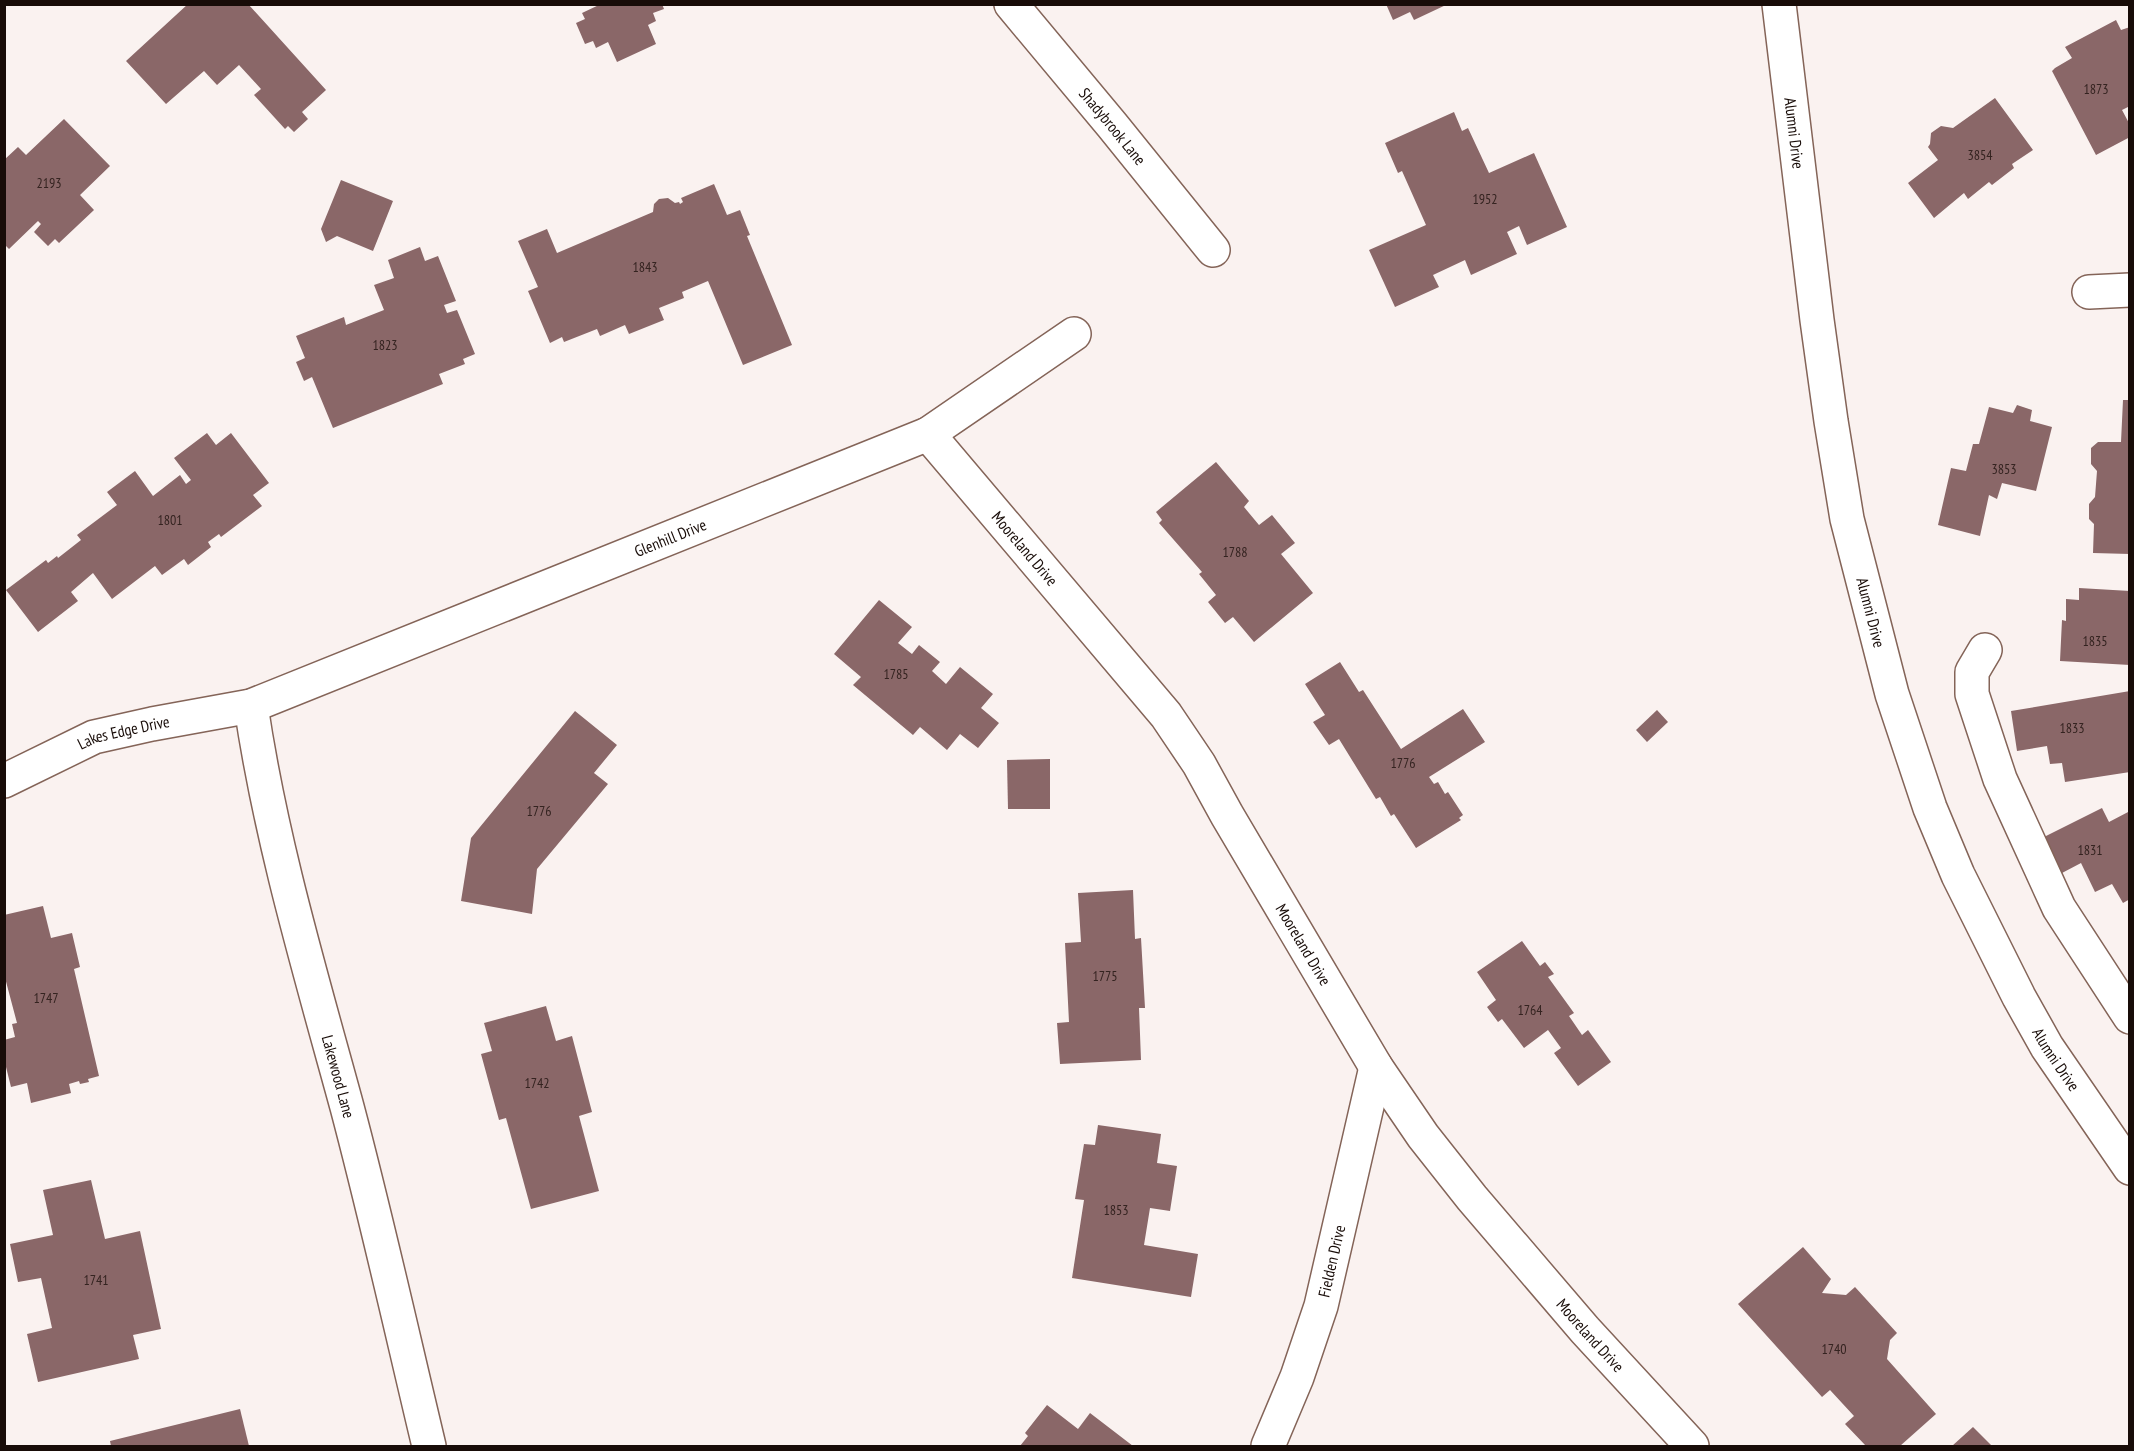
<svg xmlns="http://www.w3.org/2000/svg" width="2134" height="1451" viewBox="0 0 2134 1451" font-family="'PT Sans Narrow',sans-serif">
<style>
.building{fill:#8a6768}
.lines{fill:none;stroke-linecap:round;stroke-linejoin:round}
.minor-casing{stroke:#846458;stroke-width:36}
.major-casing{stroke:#846458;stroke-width:36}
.minor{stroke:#fff;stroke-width:33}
.major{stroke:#fff;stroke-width:33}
.labels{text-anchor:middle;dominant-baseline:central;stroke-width:6;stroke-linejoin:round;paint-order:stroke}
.number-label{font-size:14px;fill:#342320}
.street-label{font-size:16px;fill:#180c08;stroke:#fff}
</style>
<rect width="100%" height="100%" fill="#faf2f0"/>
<g class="building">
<polygon points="188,4 248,4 326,90 302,112 308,119 294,132 288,126 285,129 254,95 261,89 239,65 217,85 204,71 166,104 126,61"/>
<polygon points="601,4 662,4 664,9 653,13 656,21 648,25 656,44 617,62 608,42 596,48 593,41 585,44 576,23 585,19 582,13"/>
<polygon points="1386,4 1448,4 1414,20 1410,12 1393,20"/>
<polygon points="2116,20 2121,30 2130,27 2130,106 2122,110 2130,125 2130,137 2096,155 2052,71 2055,68 2072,58 2065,47"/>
<polygon points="1995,98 2033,150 2012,164 2014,168 1992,185 1989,182 1968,199 1964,193 1934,218 1908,183 1938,160 1928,147 1930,144 1931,133 1941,126 1953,128"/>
<polygon points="1454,112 1462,131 1468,128 1489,173 1534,153 1567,227 1527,245 1519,226 1507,232 1517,254 1471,275 1465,260 1433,275 1439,287 1395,307 1369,250 1426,225 1402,171 1398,173 1385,143"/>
<polygon points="64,119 110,166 80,195 94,210 59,243 55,239 48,246 34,232 41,224 38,221 9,249 5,245 4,160 18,147 26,155"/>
<polygon points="341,180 393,201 373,251 337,236 326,242 321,229"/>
<polygon points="714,184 727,215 740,210 750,235 747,236 792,345 743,365 708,281 682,292 684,298 659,308 664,320 629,334 625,325 600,336 597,329 564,342 562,337 550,343 528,291 538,287 518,241 547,229 557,253 653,212 654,204 659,199 668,198 675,203 679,202 680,204 683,202 681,198"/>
<polygon points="420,247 425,261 438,256 456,301 444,305 447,313 457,310 475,354 463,359 465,364 439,374 443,384 333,428 312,377 304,381 296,362 305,358 296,336 344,317 346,325 384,310 374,285 394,278 388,260"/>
<polygon points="2123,400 2130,400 2130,554 2093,553 2094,524 2089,519 2089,504 2095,497 2097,471 2091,464 2091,448 2098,442 2121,442"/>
<polygon points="2017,405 2032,410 2030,421 2052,427 2036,491 2002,483 1997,499 1989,495 1980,536 1938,525 1951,468 1966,471 1973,444 1979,444 1989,407 2013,413"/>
<polygon points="207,433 216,445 231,433 269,483 253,495 262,506 221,537 219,534 208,542 211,547 188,565 184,559 162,575 155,566 112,599 93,573 71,592 78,601 38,632 6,590 46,560 48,563 57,556 58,558 81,540 77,535 117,505 107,492 135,471 153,496 180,475 186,484 191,480 174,458"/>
<polygon points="1216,462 1249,501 1244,507 1259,525 1272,515 1295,543 1281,554 1313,593 1254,642 1233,617 1225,623 1208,602 1216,595 1199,574 1202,572 1159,523 1162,520 1156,512"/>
<polygon points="2079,588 2130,591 2130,665 2060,661 2062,620 2066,621 2066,599 2079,600"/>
<polygon points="879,600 912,627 898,643 912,654 919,645 940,662 932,671 946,684 960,667 993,694 981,708 999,723 978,748 960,734 947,750 920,727 913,735 853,685 861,677 834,654"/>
<polygon points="1340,662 1359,692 1363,690 1401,749 1463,709 1485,742 1429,777 1434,784 1438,782 1445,794 1448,792 1463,815 1459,818 1461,820 1416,848 1394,814 1391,816 1380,797 1376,799 1339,739 1329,745 1313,722 1325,715 1305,684"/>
<polygon points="2130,691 2130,772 2065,782 2062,763 2050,764 2047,746 2017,751 2011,711"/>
<polygon points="1657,710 1668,722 1647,742 1636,730"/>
<polygon points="575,711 617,745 594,773 608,784 537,869 532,914 461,901 471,838"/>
<polygon points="1050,759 1050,809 1008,809 1007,760"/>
<polygon points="2102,808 2109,822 2130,811 2130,899 2123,903 2112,884 2095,892 2081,863 2062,873 2044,837"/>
<polygon points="1133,890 1135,939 1141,938 1145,1008 1139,1008 1141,1060 1060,1064 1057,1023 1069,1022 1065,943 1081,942 1078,893"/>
<polygon points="43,906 51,938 72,933 80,967 74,969 99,1076 88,1079 89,1082 80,1084 79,1081 69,1084 71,1093 31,1103 27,1083 11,1087 4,1059 4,1040 15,1037 12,1024 17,1023 4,974 4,915"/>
<polygon points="1522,941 1540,966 1545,962 1554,974 1548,977 1574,1013 1569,1016 1582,1035 1588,1030 1611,1062 1578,1086 1554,1053 1561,1048 1548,1030 1524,1048 1502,1019 1498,1022 1487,1007 1496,1000 1477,972"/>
<polygon points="546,1006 556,1041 572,1036 592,1112 579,1116 599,1191 531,1209 506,1118 499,1120 481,1054 492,1051 484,1023"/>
<polygon points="1098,1125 1161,1134 1157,1163 1177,1166 1170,1211 1150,1208 1144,1245 1198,1254 1191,1297 1072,1278 1084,1200 1075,1199 1084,1144 1095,1145"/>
<polygon points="91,1180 105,1239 140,1231 161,1329 133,1335 139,1359 38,1382 27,1334 52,1328 41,1278 18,1282 10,1244 53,1235 43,1190"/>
<polygon points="1803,1247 1831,1279 1822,1293 1846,1295 1855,1287 1897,1333 1890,1340 1887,1359 1936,1414 1900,1446 1866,1446 1845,1424 1854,1416 1830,1390 1822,1397 1738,1304"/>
<polygon points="1047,1405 1078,1429 1090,1413 1133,1446 1020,1446 1028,1436 1025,1433"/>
<polygon points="240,1409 249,1446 111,1446 110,1441"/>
<polygon points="1973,1427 1992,1446 1952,1446"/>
</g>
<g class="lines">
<g class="minor-casing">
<g id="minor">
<path id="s1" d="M 1011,4 L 1112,125 L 1213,250"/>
<polyline points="2089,292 2130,290"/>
<path id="s2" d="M 928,434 L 1166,715 L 1199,764 L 1227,815 L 1376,1067 L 1423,1136 L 1472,1198 L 1585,1330 L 1692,1446"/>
<polyline points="1985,650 1972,672 1972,694 2000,779 2059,908 2130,1017"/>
<path id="s3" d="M 251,706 C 271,842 311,975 347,1107 C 377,1220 402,1333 429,1446"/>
<path id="s4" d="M 4,781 L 94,737 L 152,724 L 251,706 L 928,434 L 1074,334"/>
<path id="s5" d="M 1268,1446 L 1297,1377 L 1321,1306 L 1376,1067"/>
</g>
</g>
<g class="major-casing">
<g id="major">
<path id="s6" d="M 1779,4 L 1817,320 L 1831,421 L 1847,519 L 1892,694 L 1930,808 L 1958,875 L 2019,997 L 2047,1047 L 2130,1168"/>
</g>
</g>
<use href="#minor" class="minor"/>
<use href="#major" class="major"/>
</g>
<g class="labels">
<g class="number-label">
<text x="2096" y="89">1873</text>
<text x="1980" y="155">3854</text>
<text x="49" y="183">2193</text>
<text x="1485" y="199">1952</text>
<text x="645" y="267">1843</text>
<text x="385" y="345">1823</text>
<text x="2004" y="469">3853</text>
<text x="170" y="520">1801</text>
<text x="1235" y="552">1788</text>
<text x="2095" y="641">1835</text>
<text x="896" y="674">1785</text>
<text x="2072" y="728">1833</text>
<text x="1403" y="763">1776</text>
<text x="539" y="811">1776</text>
<text x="2090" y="850">1831</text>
<text x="1105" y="976">1775</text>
<text x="46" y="998">1747</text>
<text x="1530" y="1010">1764</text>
<text x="537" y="1083">1742</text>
<text x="1116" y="1210">1853</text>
<text x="96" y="1280">1741</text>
<text x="1834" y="1349">1740</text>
</g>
<g class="street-label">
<text stroke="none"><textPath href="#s1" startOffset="159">Shadybrook Lane</textPath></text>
<text stroke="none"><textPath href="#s6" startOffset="130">Alumni Drive</textPath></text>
<text stroke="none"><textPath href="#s4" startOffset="712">Glenhill Drive</textPath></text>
<text stroke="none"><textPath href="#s2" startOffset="150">Mooreland Drive</textPath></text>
<text stroke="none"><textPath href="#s6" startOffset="616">Alumni Drive</textPath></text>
<text stroke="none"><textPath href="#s4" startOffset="130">Lakes Edge Drive</textPath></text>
<text stroke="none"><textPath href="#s2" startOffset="636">Mooreland Drive</textPath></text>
<text stroke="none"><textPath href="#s6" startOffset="1102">Alumni Drive</textPath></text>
<text stroke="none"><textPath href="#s3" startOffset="381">Lakewood Lane</textPath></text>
<text stroke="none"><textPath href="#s5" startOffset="196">Fielden Drive</textPath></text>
<text stroke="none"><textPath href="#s2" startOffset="1122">Mooreland Drive</textPath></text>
</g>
</g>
<rect width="2134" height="1451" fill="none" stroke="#180c08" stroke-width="12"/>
</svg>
